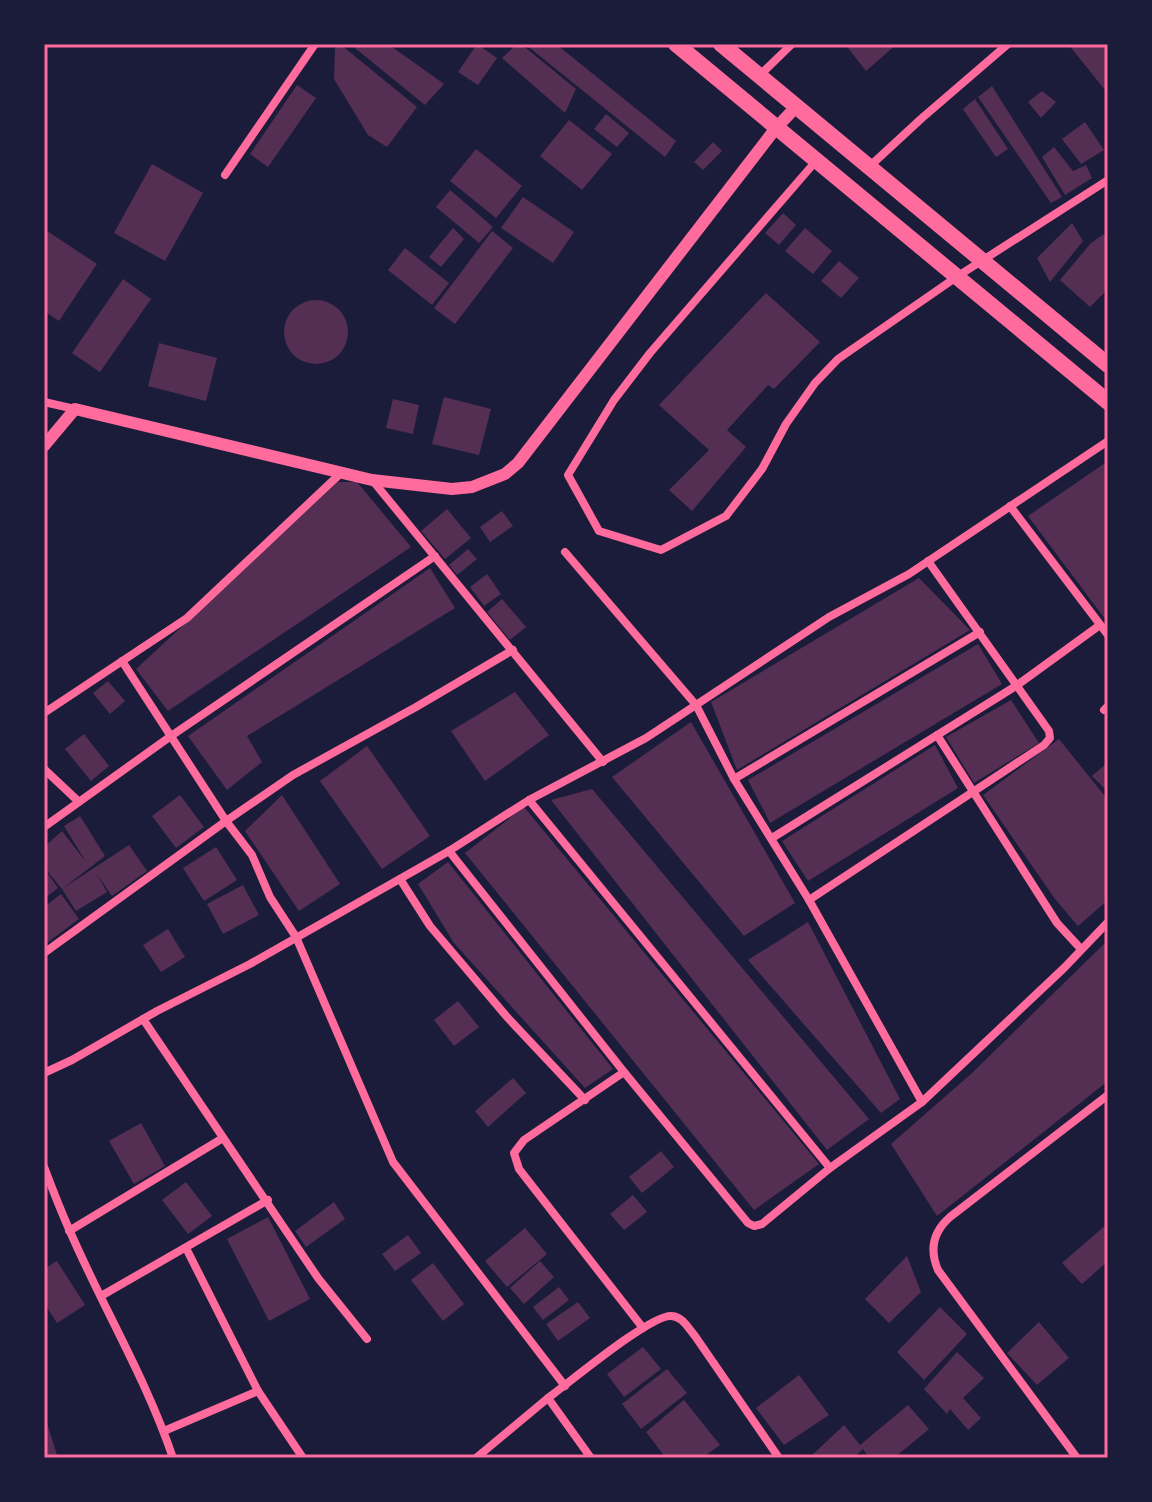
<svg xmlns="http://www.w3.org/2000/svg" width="1152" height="1502" viewBox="0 0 1152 1502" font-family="Figtree,sans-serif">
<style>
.building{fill:#542f53}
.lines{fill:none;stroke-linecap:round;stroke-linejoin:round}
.minor{stroke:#ff6b9d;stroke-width:8}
.tertiary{stroke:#ff6b9d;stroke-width:12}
.primary{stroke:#ff6b9d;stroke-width:16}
.neatline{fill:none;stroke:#ff6b9d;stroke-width:3}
</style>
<rect width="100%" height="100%" fill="#1b1b3a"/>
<g class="building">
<polygon points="335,44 340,44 417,107 387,147 368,135 334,79"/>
<polygon points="350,44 388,44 444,84 425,105"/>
<polygon points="477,44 497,58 478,85 458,72"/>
<polygon points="517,44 521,44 576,89 565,113 502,58"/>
<polygon points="525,44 556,44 676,141 665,157"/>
<polygon points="845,44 897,44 866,71"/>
<polygon points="1068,44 1108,44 1108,87 1105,90"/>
<polygon points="297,85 316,98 268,167 250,154"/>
<polygon points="992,86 1062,197 1051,203 978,97"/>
<polygon points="1042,91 1056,102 1041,118 1028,102"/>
<polygon points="975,99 1008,149 996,157 963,109"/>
<polygon points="606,114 629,133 617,147 594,129"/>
<polygon points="569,120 612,154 582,190 540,156"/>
<polygon points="1085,122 1104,150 1081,164 1062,139"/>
<polygon points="713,142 722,151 703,170 694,162"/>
<polygon points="1054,147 1073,171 1086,165 1092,178 1065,195 1042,157"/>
<polygon points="476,149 522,186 496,218 450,181"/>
<polygon points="152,164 203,193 165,261 114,233"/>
<polygon points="450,190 493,227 479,243 436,207"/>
<polygon points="523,197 574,232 553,263 501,228"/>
<polygon points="783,213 796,225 779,245 765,233"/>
<polygon points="1072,223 1083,241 1050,282 1037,258"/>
<polygon points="453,228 464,239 441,267 429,257"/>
<polygon points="805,228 832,251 813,274 785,251"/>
<polygon points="44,229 97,264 59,321 44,311"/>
<polygon points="492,231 513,248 455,324 434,308"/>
<polygon points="1104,234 1108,238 1108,289 1090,307 1060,280 1091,243"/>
<polygon points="405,248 449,283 432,305 388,270"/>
<polygon points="839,261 859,278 841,298 821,281"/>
<polygon points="123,279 151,299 100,372 72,353"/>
<polygon points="766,293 820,342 774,389 768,385 727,430 746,447 692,511 669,490 709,450 659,405"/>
<circle cx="316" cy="332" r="32"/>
<polygon points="159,343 217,358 206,401 148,386"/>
<polygon points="444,397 491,409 479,455 432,444"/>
<polygon points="393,399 419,405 413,434 386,428"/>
<polygon points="1108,461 1108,623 1028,516"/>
<polygon points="338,482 357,482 411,547 168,711 136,669"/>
<polygon points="447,509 471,538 445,559 421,531"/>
<polygon points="502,511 513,526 490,542 480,527"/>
<polygon points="468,549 477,559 457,575 449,565"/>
<polygon points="430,568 455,608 247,736 262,762 227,790 188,736"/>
<polygon points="487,574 501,594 484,606 470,587"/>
<polygon points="919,578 970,630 737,770 711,702"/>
<polygon points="502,599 526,627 510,640 487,612"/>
<polygon points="978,644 1002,684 770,823 748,780"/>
<polygon points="108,681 125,701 110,714 93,693"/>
<polygon points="515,692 549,735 485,781 451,731"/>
<polygon points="1011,700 1039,743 974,783 946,737"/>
<polygon points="691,722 795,903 744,936 612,777"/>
<polygon points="84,734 109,766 91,781 65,749"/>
<polygon points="1059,739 1108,800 1108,900 1078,926 1055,899 983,795"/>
<polygon points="935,745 958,788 808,881 782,841"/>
<polygon points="367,746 430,836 382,869 320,781"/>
<polygon points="1108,762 1108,792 1092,776"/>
<polygon points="592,789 869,1119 827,1150 551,800"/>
<polygon points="180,795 204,827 176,848 152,816"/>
<polygon points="282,795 340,884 299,911 245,831"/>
<polygon points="524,807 819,1164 754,1210 465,853"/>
<polygon points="80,816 105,856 62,889 44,867 44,847 62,831 86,862 64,826"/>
<polygon points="129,845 147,871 112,896 96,873 107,892 76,911 62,889"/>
<polygon points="216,847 237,880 204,901 183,868"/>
<polygon points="448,862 613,1069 585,1088 454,943 418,884"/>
<polygon points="44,868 58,888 44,899"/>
<polygon points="243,885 259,915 223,934 207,904"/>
<polygon points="61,894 79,919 44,945 44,907"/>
<polygon points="808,922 900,1099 881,1113 748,960"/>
<polygon points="168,929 185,957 161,972 143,945"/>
<polygon points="1108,940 1108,1081 937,1216 891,1144 972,1073"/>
<polygon points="458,1001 479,1027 454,1046 434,1020"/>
<polygon points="513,1078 526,1093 488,1127 475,1111"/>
<polygon points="141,1123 165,1166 134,1184 109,1141"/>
<polygon points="661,1151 674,1167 642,1193 629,1177"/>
<polygon points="186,1182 212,1216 188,1234 162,1200"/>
<polygon points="633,1195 647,1212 624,1230 610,1214"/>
<polygon points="334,1202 345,1219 306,1247 295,1231"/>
<polygon points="268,1217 310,1299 269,1321 227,1239"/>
<polygon points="1108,1223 1108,1261 1082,1284 1062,1263"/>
<polygon points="525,1228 547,1254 507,1287 485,1261"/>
<polygon points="408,1235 421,1253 395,1271 382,1254"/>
<polygon points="907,1256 921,1292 889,1323 865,1299"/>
<polygon points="57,1261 85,1305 57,1323 44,1303 44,1269"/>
<polygon points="540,1261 554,1277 524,1304 510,1288"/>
<polygon points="433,1263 464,1304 443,1321 411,1280"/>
<polygon points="559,1287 569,1300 543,1320 533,1307"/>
<polygon points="578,1302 590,1318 558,1341 546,1324"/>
<polygon points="940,1307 967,1334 924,1380 897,1352"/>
<polygon points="1039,1322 1069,1358 1037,1385 1007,1353"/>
<polygon points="643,1347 661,1369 624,1397 607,1374"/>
<polygon points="957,1352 984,1378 963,1398 981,1418 968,1430 950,1409 947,1414 924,1389"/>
<polygon points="667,1369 687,1393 641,1429 622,1404"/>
<polygon points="799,1375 829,1415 784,1445 756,1408"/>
<polygon points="684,1400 720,1445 702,1458 666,1458 646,1432"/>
<polygon points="908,1405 929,1429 894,1458 869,1458 863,1449 853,1458 809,1458 844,1425 860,1445"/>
<polygon points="44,1417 45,1417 58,1458 44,1458"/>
</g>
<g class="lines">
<g class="minor">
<polyline points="759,76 792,44"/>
<polyline points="816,161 650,353 614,400 568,475 599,531 661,550 726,516 762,469 786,424 815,383 838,359 958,276 1108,180"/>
<polyline points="870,166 922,118 1008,44"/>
<polyline points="225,175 315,44"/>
<polyline points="44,402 75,409"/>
<polyline points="373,481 603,762"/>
<polyline points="1010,506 1108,635"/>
<polyline points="565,552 696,705 734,779 809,900 922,1102"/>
<polyline points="513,650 416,707 293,775 226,821 252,855 270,897 296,937 393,1162 565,1386"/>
<polyline points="1104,710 1108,706"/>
<polyline points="44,713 187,618 341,473"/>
<polyline points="937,735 1057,923 1081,949"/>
<polyline points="44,769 78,801"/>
<polyline points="734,779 980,632"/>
<polyline points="529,800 830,1168"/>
<polyline points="44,827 171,736 435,556"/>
<polyline points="772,838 1016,686 1100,625"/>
<polyline points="449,851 624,1072 748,1223 754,1226 762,1224 830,1168 922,1102 1064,968 1108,922"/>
<polyline points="400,879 430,926 507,1017 585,1100"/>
<polyline points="809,900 1044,745 1050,738 1049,731 928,561"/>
<polyline points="44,953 226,821 122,661"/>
<polyline points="143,1019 318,1278 367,1339"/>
<polyline points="624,1072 524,1140 514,1153 519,1169 643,1328"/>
<polyline points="44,1073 72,1060 157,1011 250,964 449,851 529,800 646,738 829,617 909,574 1108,441"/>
<path d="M 44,1167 C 52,1188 60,1209 69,1229 C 102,1306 146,1378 173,1458"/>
<polyline points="69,1231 223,1138"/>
<polyline points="186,1248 258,1391 303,1458"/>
<polyline points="101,1296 268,1200"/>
<polyline points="164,1431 258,1391"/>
<polyline points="476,1458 548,1398"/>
<path d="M 591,1458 L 548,1398 C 569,1383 652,1313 672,1316 C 683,1317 688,1328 695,1336 L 779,1458"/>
<path d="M 1077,1458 L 938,1270 C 929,1249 934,1231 950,1217 L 1108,1095"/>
</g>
<polyline class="tertiary" points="44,446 75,409 372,480 452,489 472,487 505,474 518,463 776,128 796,107"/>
<g class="primary">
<polyline points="676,44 1108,402"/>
<polyline points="721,44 1108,365"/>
</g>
</g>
<rect width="1152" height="1502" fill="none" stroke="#1b1b3a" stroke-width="92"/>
<rect x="46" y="46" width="1060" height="1410" class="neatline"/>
</svg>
